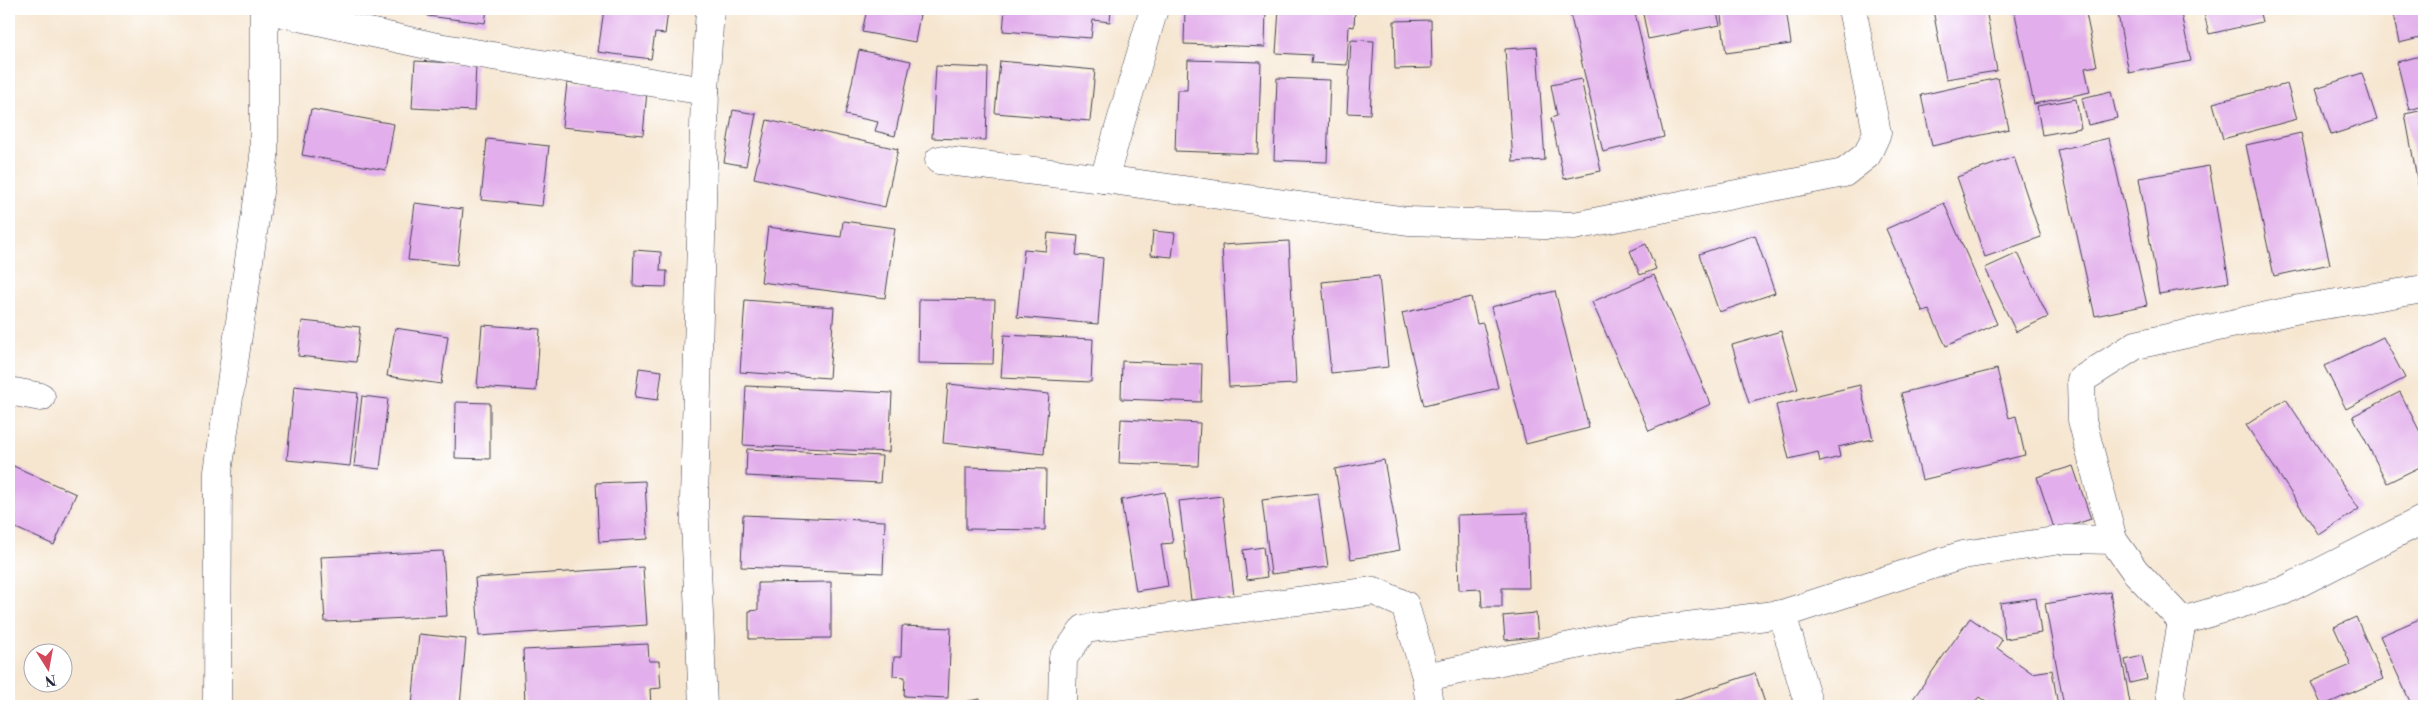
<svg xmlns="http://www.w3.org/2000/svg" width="2433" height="715" viewBox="0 0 2433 715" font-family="'Libre Bodoni',serif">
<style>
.building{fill:#e2aeeb}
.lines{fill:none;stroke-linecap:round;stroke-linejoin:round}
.minor-casing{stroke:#423f51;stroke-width:29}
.minor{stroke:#fff;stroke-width:28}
</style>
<rect width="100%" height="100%" fill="#fff"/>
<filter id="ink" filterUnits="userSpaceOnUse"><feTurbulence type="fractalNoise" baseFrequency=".02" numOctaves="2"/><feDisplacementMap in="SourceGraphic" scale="10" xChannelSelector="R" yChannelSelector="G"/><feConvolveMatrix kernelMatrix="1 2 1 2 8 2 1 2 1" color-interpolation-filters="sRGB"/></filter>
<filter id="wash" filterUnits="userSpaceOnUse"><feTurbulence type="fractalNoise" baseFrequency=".0096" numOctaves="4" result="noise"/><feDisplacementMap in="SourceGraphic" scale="20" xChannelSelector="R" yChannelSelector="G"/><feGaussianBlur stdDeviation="1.12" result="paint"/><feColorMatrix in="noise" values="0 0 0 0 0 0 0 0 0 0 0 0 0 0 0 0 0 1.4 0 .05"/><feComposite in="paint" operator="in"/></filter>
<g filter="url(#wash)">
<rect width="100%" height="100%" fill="#f6e6d0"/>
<g id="blocks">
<g class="building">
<polygon points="428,9 487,9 485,23 427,16"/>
<polygon points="604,9 659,9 668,11 665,34 655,33 651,59 598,52"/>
<polygon points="867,9 921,9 915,42 862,32"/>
<polygon points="1005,9 1111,9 1110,22 1093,20 1091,38 1003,31"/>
<polygon points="1185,9 1266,9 1265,47 1184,44"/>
<polygon points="1279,9 1355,9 1354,27 1349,26 1347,65 1311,63 1312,55 1276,53"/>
<polygon points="1569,9 1634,9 1664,137 1603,152"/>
<polygon points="1642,9 1716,9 1720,25 1648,39"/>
<polygon points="1720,9 1786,9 1791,44 1726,53"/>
<polygon points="1941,9 1986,9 1997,71 1946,79 1933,10"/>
<polygon points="2014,9 2085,9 2097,66 2085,68 2090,92 2034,104"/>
<polygon points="2117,9 2180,9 2191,61 2129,73"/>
<polygon points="2203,9 2259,9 2262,22 2209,34"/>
<polygon points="2392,9 2424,9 2424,37 2399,43"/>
<polygon points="1431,20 1432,68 1395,69 1394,21"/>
<polygon points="1351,40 1374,41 1370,114 1347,113"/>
<polygon points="1537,47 1545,160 1513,162 1505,49"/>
<polygon points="859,50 911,61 895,136 875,131 878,122 845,115"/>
<polygon points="2424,55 2424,106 2409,110 2397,62"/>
<polygon points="1188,60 1261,62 1258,154 1175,151 1177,90 1187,90"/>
<polygon points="415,61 476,64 474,111 412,108"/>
<polygon points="1000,61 1095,70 1090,121 995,113"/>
<polygon points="936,66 988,68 986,140 932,138"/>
<polygon points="2362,73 2377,120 2331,135 2316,88"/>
<polygon points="1277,78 1330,80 1327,162 1274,160"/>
<polygon points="1998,78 2009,129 1932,146 1921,95"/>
<polygon points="1581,79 1601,171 1564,179 1551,118 1557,116 1551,85"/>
<polygon points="567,83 647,91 643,135 562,127"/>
<polygon points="2287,84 2297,119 2223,139 2213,103"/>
<polygon points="2111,91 2117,118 2088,125 2082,98"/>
<polygon points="2076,99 2081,128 2042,135 2037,106"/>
<polygon points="311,109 394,124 386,170 302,155"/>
<polygon points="733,110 756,114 746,166 724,162"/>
<polygon points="2424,110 2424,194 2420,195 2405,114"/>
<polygon points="767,120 898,149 885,207 754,178"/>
<polygon points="2301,133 2330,264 2274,276 2246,145"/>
<polygon points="2109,138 2147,305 2095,316 2058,150"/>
<polygon points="487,139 549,146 542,206 481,200"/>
<polygon points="2014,157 2041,237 1985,257 1957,177"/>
<polygon points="2209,166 2229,282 2159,294 2139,178"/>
<polygon points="415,203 463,209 457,265 408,260"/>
<polygon points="1944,203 1997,324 1946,346 1929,310 1923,312 1886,229"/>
<polygon points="843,221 895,228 885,298 761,282 768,227 841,237"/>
<polygon points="1153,231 1175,233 1172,257 1151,255"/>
<polygon points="1048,233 1078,236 1076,255 1103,258 1098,324 1017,317 1024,249 1046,251"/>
<polygon points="1755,235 1775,293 1719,312 1699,254"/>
<polygon points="1289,241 1296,384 1229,387 1222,245"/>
<polygon points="1646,244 1656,269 1640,275 1630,251"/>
<polygon points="634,250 661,252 660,271 667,271 666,287 633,286"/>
<polygon points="2018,253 2048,317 2016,332 1985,268"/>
<polygon points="1654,275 1711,404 1649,431 1592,302"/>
<polygon points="1379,276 1388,367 1331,373 1322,282"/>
<polygon points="1555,291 1589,428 1526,444 1491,307"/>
<polygon points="1471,297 1477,324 1483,323 1498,388 1424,406 1402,313"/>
<polygon points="919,299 995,300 993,364 918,363"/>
<polygon points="745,300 834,307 829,378 740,372"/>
<polygon points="302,321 360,327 356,362 298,356"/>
<polygon points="482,325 540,329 536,391 477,387"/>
<polygon points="395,328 448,336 441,384 387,376"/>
<polygon points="1781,331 1798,389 1749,403 1732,345"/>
<polygon points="1004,335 1093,339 1091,382 1001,378"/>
<polygon points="2383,337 2405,378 2346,409 2324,366"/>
<polygon points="1122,361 1202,364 1201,402 1121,399"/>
<polygon points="639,368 662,371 658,400 635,397"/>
<polygon points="1997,369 2009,418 2016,416 2025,455 1922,480 1901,393"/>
<polygon points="948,384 1049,394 1044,454 943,443"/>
<polygon points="1860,385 1873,439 1838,447 1840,457 1820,462 1818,452 1789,459 1776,405"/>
<polygon points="294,386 358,393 350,466 287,460"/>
<polygon points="746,386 892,393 889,452 743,445"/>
<polygon points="2400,392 2424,440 2424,465 2387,483 2353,416"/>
<polygon points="362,396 388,399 380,469 354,466"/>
<polygon points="2286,399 2359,509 2319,535 2246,425"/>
<polygon points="456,402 490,403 490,459 455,458"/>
<polygon points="1121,419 1200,423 1198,466 1119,463"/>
<polygon points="747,449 882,456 880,483 746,476"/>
<polygon points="1384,460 1400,550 1351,559 1335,469"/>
<polygon points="9,464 76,494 54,545 9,525"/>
<polygon points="2073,466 2091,519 2055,531 2037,477"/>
<polygon points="966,467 1046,469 1045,530 966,529"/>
<polygon points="645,481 648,539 599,542 596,483"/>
<polygon points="1165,492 1173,543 1161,544 1168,586 1136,591 1121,500"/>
<polygon points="1318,493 1328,567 1271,574 1262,500"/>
<polygon points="1222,496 1234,596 1191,600 1179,501"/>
<polygon points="1527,513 1529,588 1502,588 1502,607 1482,607 1481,589 1459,590 1457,515"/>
<polygon points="743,515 885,521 883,573 741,567"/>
<polygon points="1263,547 1267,577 1247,580 1243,550"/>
<polygon points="443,551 447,616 325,622 321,557"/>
<polygon points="643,567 647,625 479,636 475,578"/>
<polygon points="831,582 831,638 749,639 749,611 758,610 758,583"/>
<polygon points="2110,592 2130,703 2135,703 2136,706 2064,706 2045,604"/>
<polygon points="2036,598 2041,633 2005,639 2000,603"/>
<polygon points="1536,613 1538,637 1505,640 1503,616"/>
<polygon points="2356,617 2383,679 2322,706 2311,682 2351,665 2334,627"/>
<polygon points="2424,617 2424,706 2412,706 2380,636"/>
<polygon points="1970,618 2002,640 1997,648 2032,673 2052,670 2058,706 1992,706 1979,697 1971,706 1908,706"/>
<polygon points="902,626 951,628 948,698 904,696 905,677 893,676 894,657 901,657"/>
<polygon points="419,634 466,639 460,706 412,705"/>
<polygon points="648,644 649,661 659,661 661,688 650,689 651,706 525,706 523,650"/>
<polygon points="2142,656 2147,679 2130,683 2125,660"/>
<polygon points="1755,673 1766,706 1658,706"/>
<polygon points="980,699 981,706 945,706 945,705"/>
</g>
</g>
</g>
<g filter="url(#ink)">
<use href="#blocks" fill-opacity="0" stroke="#423f51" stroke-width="1"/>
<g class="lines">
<g class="minor-casing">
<g id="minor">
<polyline points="264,9 432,46 705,91"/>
<polyline points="939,160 1104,179 1408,221 1574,226 1844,173 1867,155 1877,133 1852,9"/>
<polyline points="1104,179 1154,9"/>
<polyline points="9,391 41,397"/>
<polyline points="1782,614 1809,706"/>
<polyline points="2182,621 2135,571 2113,540 2082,420 2081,380 2136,345 2299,309 2424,289"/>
<polyline points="2182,621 2283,591 2424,519"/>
<polyline points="1426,677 1632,633 1782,614 1963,555 2067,539 2113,540"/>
<polyline points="217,706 218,472 264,158 264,9"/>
<polyline points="703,706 694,500 705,91 710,9"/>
<polyline points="1062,706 1063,658 1084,629 1374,591 1405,605 1426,677 1430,706"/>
<polyline points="2172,706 2170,692 2182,621"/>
</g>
</g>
<use href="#minor" class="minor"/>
</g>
</g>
<rect width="2433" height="715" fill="none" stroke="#fff" stroke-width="30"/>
<g transform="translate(48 668) rotate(169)"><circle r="24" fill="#ffffff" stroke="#a7a7b1"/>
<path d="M0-4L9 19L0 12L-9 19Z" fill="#d1495b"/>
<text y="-8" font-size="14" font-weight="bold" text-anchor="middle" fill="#22223b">N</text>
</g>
</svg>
